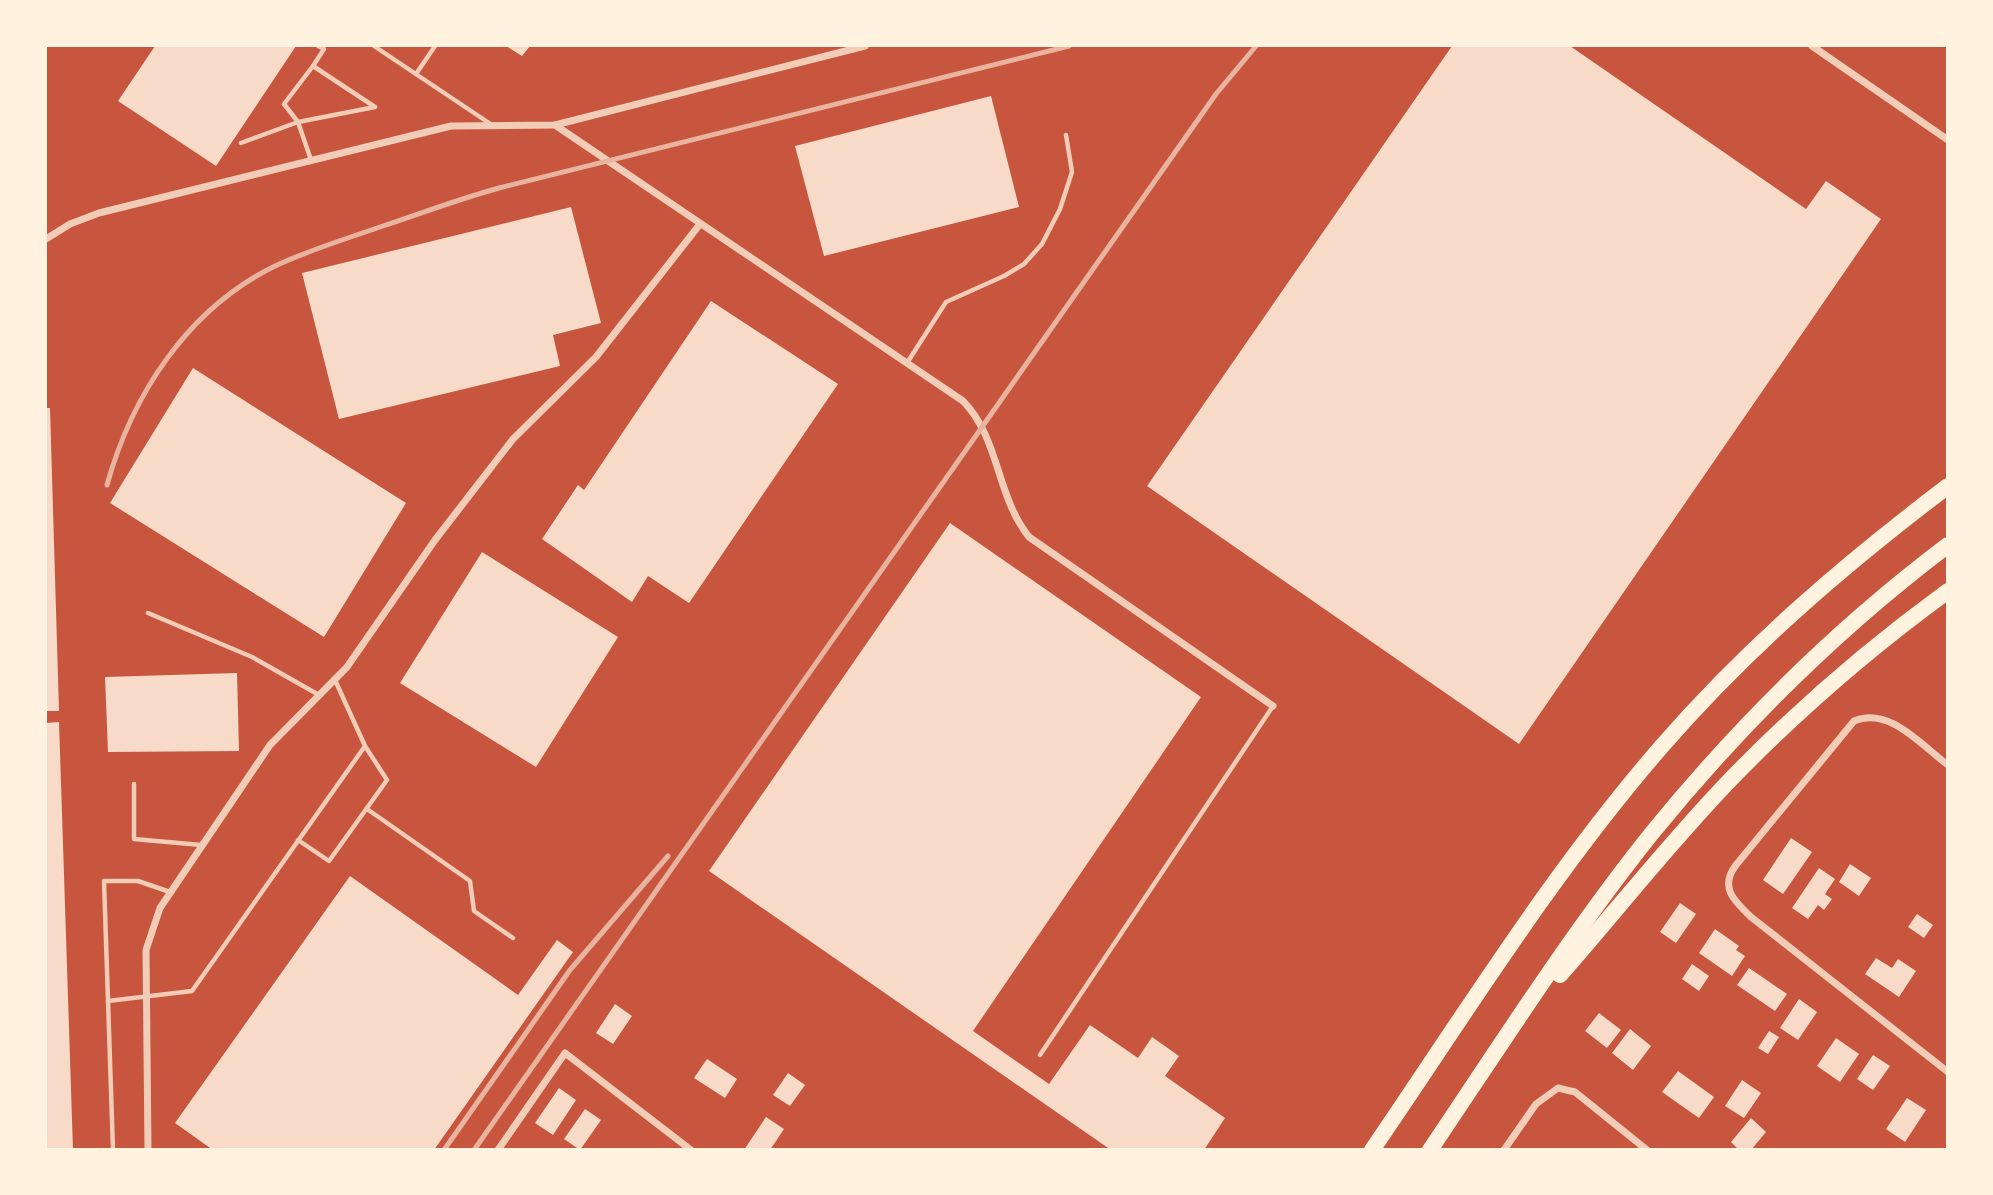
<svg xmlns="http://www.w3.org/2000/svg" width="1993" height="1195" viewBox="0 0 1993 1195" font-family="Arial,sans-serif">
<style>
.building{fill:#f7dbc8}
.lines{fill:none;stroke-linecap:round;stroke-linejoin:round}
.service{stroke:#f1ccb7;stroke-width:4.5}
.minor{stroke:#f1ccb7;stroke-width:7}
.motorway{stroke:#fff3e0;stroke-width:16}
.rail{stroke:#e9b49f;stroke-width:5}
</style>
<rect width="100%" height="100%" fill="#c8553d"/>
<g class="building">
<polygon points="155,46 296,46 216,166 118,101"/>
<polygon points="506,46 530,46 522,56"/>
<polygon points="1452,46 1570,46 1806,209 1826,181 1881,219 1519,744 1147,486"/>
<polygon points="991,96 1019,207 824,256 795,146"/>
<polygon points="571,207 601,323 553,335 560,366 339,419 302,273"/>
<polygon points="711,301 838,384 689,603 648,576 632,602 542,539 578,485 584,490"/>
<polygon points="193,368 406,503 324,637 110,503"/>
<polygon points="46,408 50,408 59,711 46,711"/>
<polygon points="950,523 1201,697 973,1031 1049,1084 1090,1025 1138,1058 1152,1037 1179,1056 1165,1076 1225,1118 1204,1150 1111,1150 709,871"/>
<polygon points="482,552 618,637 536,767 400,683"/>
<polygon points="237,673 239,751 108,752 105,677"/>
<polygon points="59,722 73,1150 46,1150 46,723"/>
<polygon points="1791,838 1812,852 1783,894 1763,880"/>
<polygon points="1850,864 1871,878 1859,896 1839,882"/>
<polygon points="1819,868 1835,879 1825,894 1832,899 1824,910 1818,905 1808,919 1792,908"/>
<polygon points="350,876 518,995 557,940 573,952 434,1150 213,1150 175,1123"/>
<polygon points="1680,903 1696,914 1676,943 1660,932"/>
<polygon points="1917,914 1933,925 1924,938 1908,927"/>
<polygon points="1715,929 1739,946 1736,950 1745,956 1732,976 1699,953"/>
<polygon points="1876,958 1892,968 1898,959 1916,971 1899,997 1865,974"/>
<polygon points="1692,964 1709,976 1699,991 1682,979"/>
<polygon points="1749,968 1787,994 1775,1011 1737,985"/>
<polygon points="1799,999 1817,1012 1798,1040 1780,1028"/>
<polygon points="615,1004 632,1016 613,1044 596,1033"/>
<polygon points="1599,1013 1621,1030 1607,1048 1585,1031"/>
<polygon points="1630,1029 1651,1046 1633,1070 1612,1053"/>
<polygon points="1769,1031 1779,1037 1768,1054 1758,1048"/>
<polygon points="1836,1038 1859,1054 1840,1082 1817,1066"/>
<polygon points="1873,1055 1890,1066 1873,1090 1857,1079"/>
<polygon points="707,1059 737,1079 725,1098 694,1078"/>
<polygon points="1678,1071 1714,1097 1699,1118 1662,1092"/>
<polygon points="788,1073 805,1085 790,1106 773,1095"/>
<polygon points="1742,1080 1761,1093 1744,1118 1725,1106"/>
<polygon points="559,1088 576,1100 553,1135 535,1123"/>
<polygon points="1907,1098 1926,1110 1905,1142 1886,1129"/>
<polygon points="585,1109 601,1120 580,1150 564,1139"/>
<polygon points="766,1117 784,1129 770,1150 744,1150"/>
<polygon points="1751,1118 1766,1132 1751,1150 1739,1150 1731,1142"/>
</g>
<g class="lines">
<g class="service">
<polyline points="374,46 492,125"/>
<polyline points="313,66 324,49 318,46"/>
<polyline points="416,74 435,46"/>
<polyline points="241,143 298,122 284,104 313,66 375,107 298,122 311,160"/>
<polyline points="907,363 946,302 1004,276 1024,264 1042,244 1060,209 1072,172 1066,135"/>
<polyline points="148,613 252,657 319,695"/>
<polyline points="335,680 365,746"/>
<polyline points="134,784 134,839 201,845"/>
<polyline points="367,809 470,881 474,911 513,938"/>
<polyline points="108,1001 192,991 365,746 387,780 329,861 298,840"/>
<polyline points="1040,1055 1273,706"/>
<polyline points="113,1150 104,881 138,881 170,892"/>
</g>
<g class="minor">
<polyline points="1812,46 1948,140"/>
<path d="M 555,125 L 963,401 C 1000,439 996,496 1029,537 L 1273,706"/>
<polyline points="46,239 70,224 99,213 451,126 555,125 865,46"/>
<path d="M 1948,765 C 1921,745 1889,706 1854,721 L 1736,865 C 1719,887 1734,901 1751,917 L 1948,1072"/>
<polyline points="148,1150 146,950 160,908 270,745 347,667 435,540 513,439 596,357 700,224"/>
<polyline points="498,1150 565,1053 691,1150"/>
<polyline points="1504,1150 1536,1104 1558,1088 1575,1092 1647,1150"/>
</g>
<g class="motorway">
<path d="M 1560,975 C 1617,910 1671,841 1731,779 C 1797,711 1871,647 1948,591"/>
<path d="M 1372,1150 C 1465,1014 1554,870 1662,746 C 1747,648 1845,564 1948,486"/>
<path d="M 1430,1150 C 1502,1043 1572,933 1652,833 C 1739,726 1838,628 1948,545"/>
</g>
<g class="rail">
<path d="M 107,485 C 132,395 187,310 273,267 C 308,250 346,239 383,226 C 422,213 459,199 499,188 L 1069,46"/>
<polyline points="444,1150 570,970 668,856"/>
<polyline points="474,1150 1216,94 1256,46"/>
</g>
</g>
<rect width="1993" height="1195" fill="none" stroke="#fff3e0" stroke-width="94"/>
</svg>
